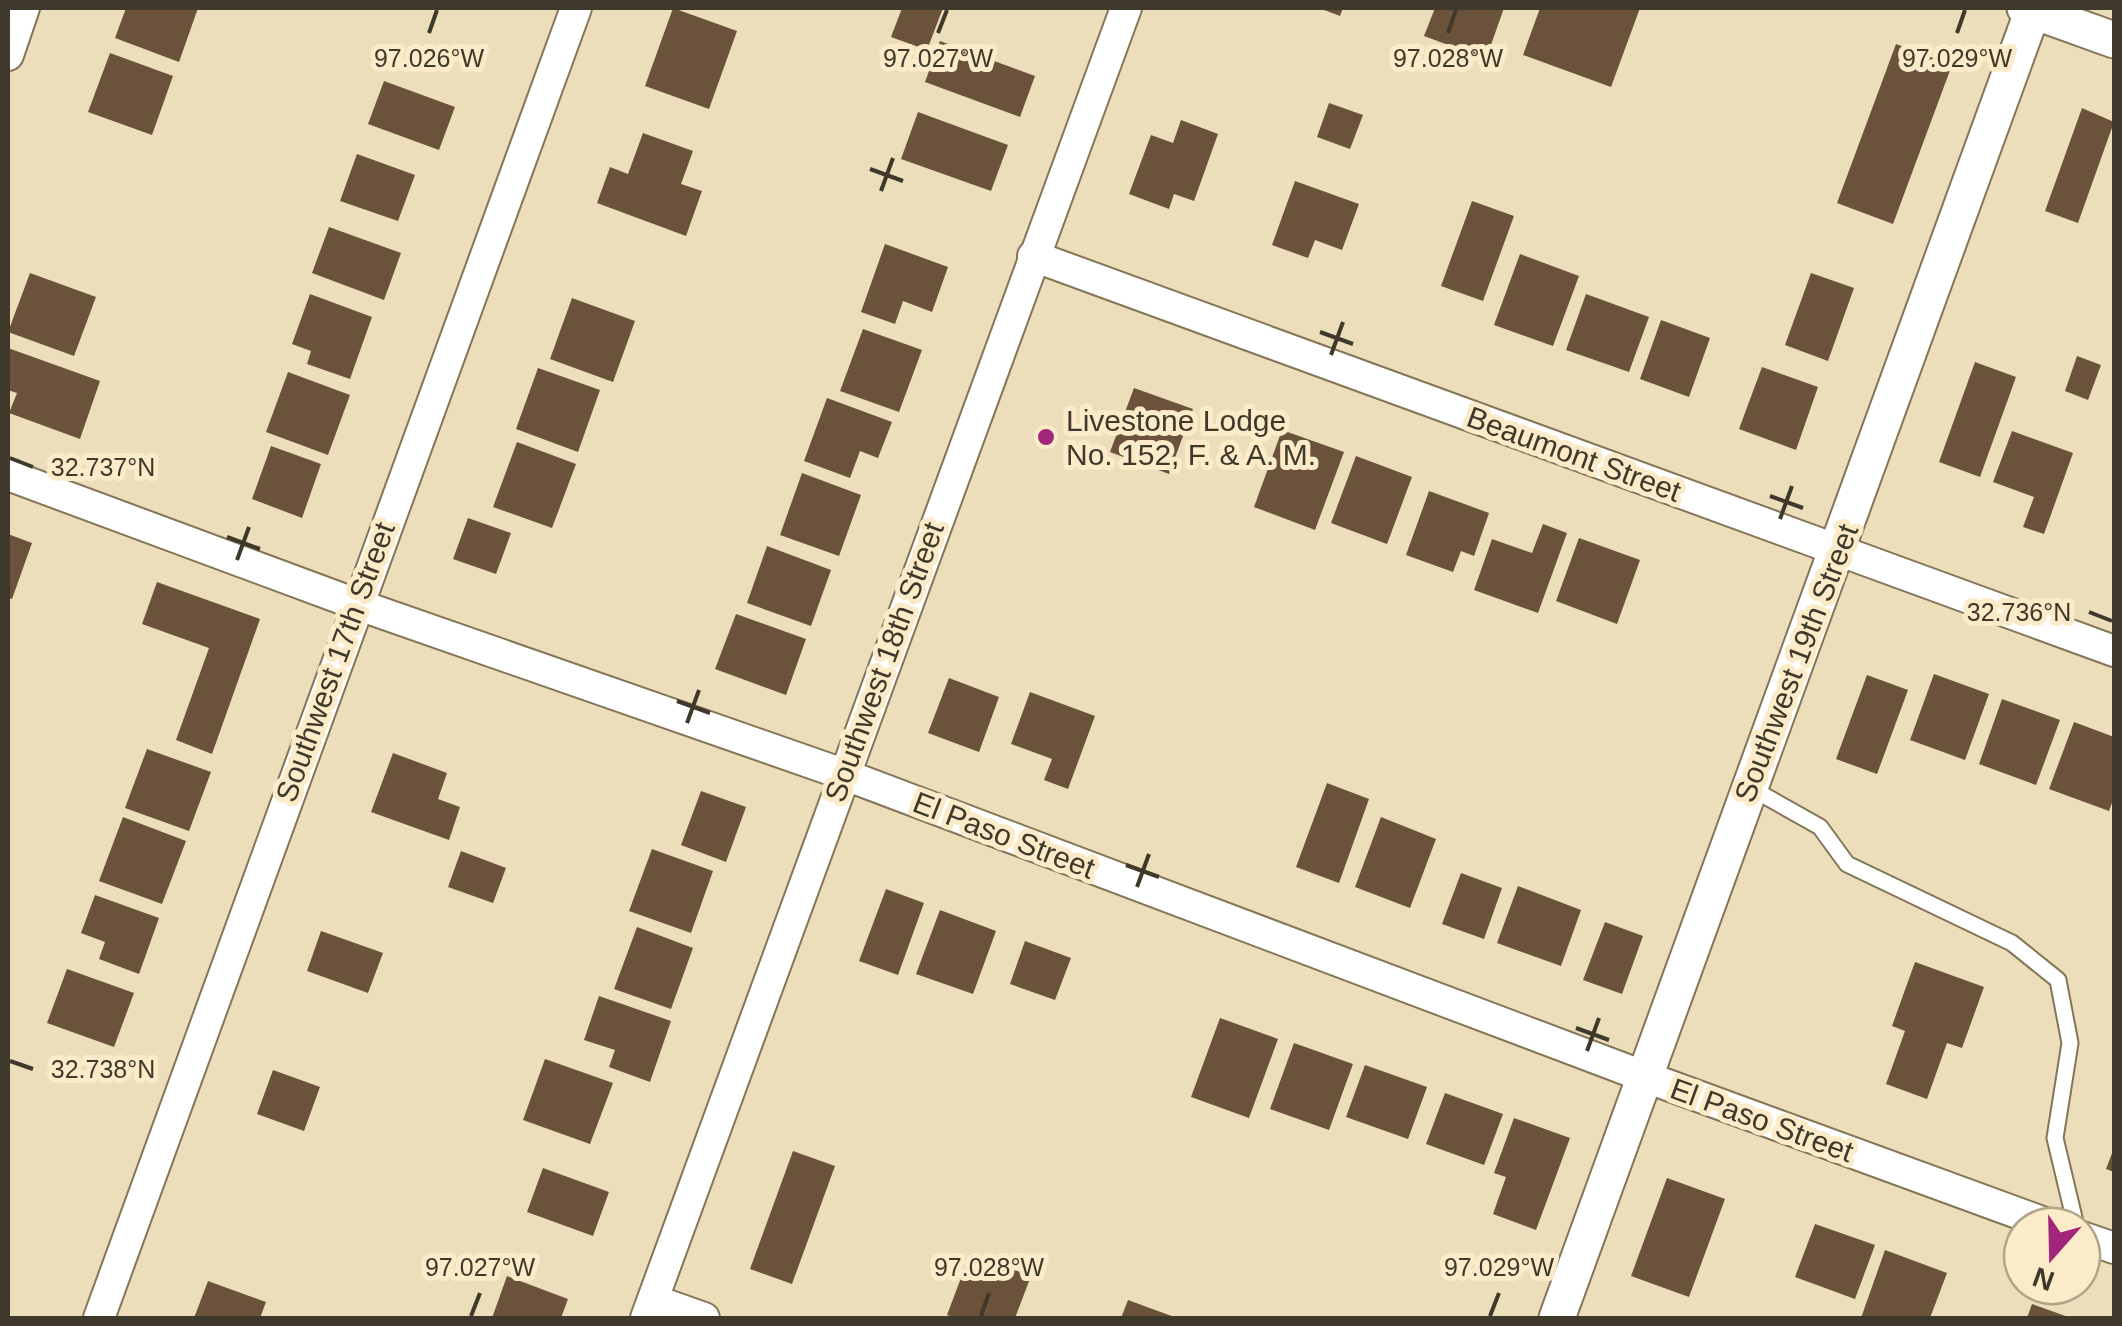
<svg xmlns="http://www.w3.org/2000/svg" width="2122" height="1326" viewBox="0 0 2122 1326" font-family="Helvetica,sans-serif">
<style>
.building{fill:#6b533b}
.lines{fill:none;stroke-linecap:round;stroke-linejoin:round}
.service-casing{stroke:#837556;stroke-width:19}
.minor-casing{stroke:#837556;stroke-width:34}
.tertiary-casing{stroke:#837556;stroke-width:39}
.service{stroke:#fff;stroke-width:15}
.minor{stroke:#fff;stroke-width:30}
.tertiary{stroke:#fff;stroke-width:35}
.ticks{fill:none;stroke:#3f392b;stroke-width:4}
.poi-dot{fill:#a2267a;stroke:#fbebc8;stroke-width:4}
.labels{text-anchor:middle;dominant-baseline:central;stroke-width:10;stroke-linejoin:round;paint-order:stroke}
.poi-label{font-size:30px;fill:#3f392b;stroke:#fbebc8;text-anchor:start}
.street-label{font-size:30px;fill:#3f392b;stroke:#fbebc8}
.ticks-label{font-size:25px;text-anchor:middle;fill:#3f392b;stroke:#fbebc8;stroke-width:10;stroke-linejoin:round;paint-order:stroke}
</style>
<rect width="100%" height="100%" fill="#eddebb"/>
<g class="building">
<polygon points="126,8 198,8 179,62 115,38"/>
<polygon points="673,8 737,31 709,109 645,86"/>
<polygon points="902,8 943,8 927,50 891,37"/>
<polygon points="1319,8 1343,8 1340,16"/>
<polygon points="1435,8 1504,8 1486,59 1424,36"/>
<polygon points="1540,8 1640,8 1611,87 1523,55"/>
<polygon points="940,41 1035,76 1020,117 925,82"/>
<polygon points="1896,44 1952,65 1893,224 1837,203"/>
<polygon points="110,53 173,76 152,135 88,112"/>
<polygon points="384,81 455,107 439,150 368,124"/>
<polygon points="1329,103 1363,115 1350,149 1317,137"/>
<polygon points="2082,108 2114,122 2078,223 2045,211"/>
<polygon points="918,112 1008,145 991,191 901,159"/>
<polygon points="1181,120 1218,134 1194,201 1174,194 1169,209 1129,194 1151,135 1173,143"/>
<polygon points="643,133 693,151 681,184 702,191 686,236 597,203 610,167 628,174"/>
<polygon points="357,154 415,175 398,221 340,201"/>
<polygon points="1295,181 1359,204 1342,250 1315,240 1308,258 1272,245"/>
<polygon points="1472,201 1514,216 1483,301 1441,286"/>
<polygon points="329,227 401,253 384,300 312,273"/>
<polygon points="885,244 948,267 932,312 903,301 895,324 861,312"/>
<polygon points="1520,254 1579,276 1553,346 1494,325"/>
<polygon points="30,273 96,297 74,356 8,332"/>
<polygon points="1811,273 1854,288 1828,361 1785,345"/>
<polygon points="310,294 372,317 350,379 307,364 311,351 292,344"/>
<polygon points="1586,294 1649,317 1629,372 1566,350"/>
<polygon points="572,298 635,321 613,382 550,359"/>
<polygon points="1661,320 1710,338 1689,397 1640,379"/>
<polygon points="863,329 922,350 899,412 840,391"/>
<polygon points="8,348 100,381 80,439 9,413 17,393 8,390"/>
<polygon points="2077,356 2101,365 2088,400 2065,391"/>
<polygon points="1975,362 2016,377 1980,477 1939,462"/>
<polygon points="1762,367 1818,387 1796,450 1739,429"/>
<polygon points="538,368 600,390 578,452 516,429"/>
<polygon points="288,372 350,395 328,455 266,432"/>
<polygon points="1134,388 1193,409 1169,474 1110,452"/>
<polygon points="827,398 892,422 878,458 860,451 850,478 804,461"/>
<polygon points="1282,430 1344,452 1315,530 1254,507"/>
<polygon points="2012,431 2073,453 2044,534 2023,527 2034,497 1993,482"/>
<polygon points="517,442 576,464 552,528 493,507"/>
<polygon points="271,446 321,464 302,518 252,499"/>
<polygon points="1356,456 1412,477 1387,544 1331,523"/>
<polygon points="802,473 861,495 839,556 780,535"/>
<polygon points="1429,491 1489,513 1474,556 1461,551 1453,572 1406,555"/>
<polygon points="468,518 511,533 496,574 453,559"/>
<polygon points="1543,524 1567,533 1538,613 1474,590 1492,539 1532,553"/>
<polygon points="8,534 32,543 12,599 8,598"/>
<polygon points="1579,538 1640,560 1617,624 1556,601"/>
<polygon points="767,546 831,570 811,626 747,603"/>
<polygon points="157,582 260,619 212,754 176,740 209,648 142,624"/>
<polygon points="736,614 806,639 786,695 715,669"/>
<polygon points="1934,674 1989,694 1965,760 1910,740"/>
<polygon points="1867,675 1908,690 1877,774 1836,759"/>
<polygon points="949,678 999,697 979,752 928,733"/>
<polygon points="1030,692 1095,716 1068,789 1044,780 1052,759 1011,744"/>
<polygon points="2002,699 2060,720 2036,785 1979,764"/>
<polygon points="2074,722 2114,737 2114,797 2109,811 2049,789"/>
<polygon points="147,749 211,772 189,831 125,808"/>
<polygon points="393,753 447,773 438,799 460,807 449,840 371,812"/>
<polygon points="1327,783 1369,799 1339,883 1296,867"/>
<polygon points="701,791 746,807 726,862 681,845"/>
<polygon points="123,817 186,841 162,904 99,881"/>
<polygon points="1381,817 1436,839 1410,908 1355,887"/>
<polygon points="652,849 713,871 691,933 629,911"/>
<polygon points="461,851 506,868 493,903 448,887"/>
<polygon points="1461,873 1502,888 1484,939 1442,924"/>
<polygon points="1518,886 1581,910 1561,966 1497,943"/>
<polygon points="886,889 924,903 898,975 859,961"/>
<polygon points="95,895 159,918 139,974 99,959 105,942 81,933"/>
<polygon points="940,910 996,931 973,994 916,974"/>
<polygon points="1605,922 1643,936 1622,994 1583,980"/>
<polygon points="637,927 693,948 671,1009 614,989"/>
<polygon points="321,931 383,953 368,993 307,971"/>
<polygon points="1025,941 1071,958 1055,1000 1010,984"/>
<polygon points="1915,962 1984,987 1962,1048 1947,1043 1927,1099 1886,1084 1905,1031 1892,1026"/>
<polygon points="67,969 134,993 114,1047 47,1023"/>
<polygon points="599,996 671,1021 650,1082 609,1067 615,1050 584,1040"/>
<polygon points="1220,1018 1278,1039 1249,1118 1191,1097"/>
<polygon points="1294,1043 1353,1064 1329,1130 1270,1109"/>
<polygon points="545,1059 613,1083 590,1144 523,1120"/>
<polygon points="1365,1065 1427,1087 1408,1139 1346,1117"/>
<polygon points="273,1070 320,1087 304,1131 257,1114"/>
<polygon points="1445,1093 1503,1114 1484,1165 1426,1144"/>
<polygon points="1514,1118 1570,1138 1536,1230 1493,1214 1506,1177 1494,1173"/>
<polygon points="2114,1148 2114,1172 2106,1169"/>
<polygon points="793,1151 835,1166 792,1284 750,1269"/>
<polygon points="543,1168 609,1192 593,1236 527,1212"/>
<polygon points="1667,1178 1725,1199 1689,1297 1631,1276"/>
<polygon points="1815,1224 1875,1245 1855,1299 1795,1277"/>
<polygon points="1885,1250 1947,1273 1930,1318 1861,1318"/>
<polygon points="970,1254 1031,1276 1015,1318 956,1318 947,1315"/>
<polygon points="507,1276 568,1299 561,1318 492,1318"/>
<polygon points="208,1281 266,1302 260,1318 194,1318"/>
<polygon points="1128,1300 1177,1318 1121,1318"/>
<polygon points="2032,1304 2071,1318 2027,1318"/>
</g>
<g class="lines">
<g class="service-casing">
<polyline id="service" points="1749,787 1820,827 1847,864 2012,943 2058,980 2070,1043 2055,1138 2076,1226"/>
</g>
<g class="minor-casing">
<g id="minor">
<polyline points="8,55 24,8"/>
<polyline points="1033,256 2114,651"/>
<polyline points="8,475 356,604 843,774 1643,1076 2053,1226"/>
<polyline points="2082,1237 2114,1248"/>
<polyline points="653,1300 704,1318"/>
<polyline points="99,1318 576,8"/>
<polyline points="646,1318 1126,8"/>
</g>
</g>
<g class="tertiary-casing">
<g id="tertiary">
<polyline points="2025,8 2114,40"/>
<polyline points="1557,1318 2033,10"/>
</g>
</g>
<use href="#service" class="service"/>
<use href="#minor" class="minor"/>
<use href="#tertiary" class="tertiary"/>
</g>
<path class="ticks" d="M 429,33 L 437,10M 938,33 L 947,10M 1448,33 L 1456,10M 1957,33 L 1965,10M 870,169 L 903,181M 881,191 L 893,158M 1320,332 L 1353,344M 1331,355 L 1343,322M 10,458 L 33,467M 1770,496 L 1803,508M 1780,519 L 1792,486M 227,537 L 260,549M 237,560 L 249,527M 2089,612 L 2112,621M 677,701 L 710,713M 687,723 L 699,690M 1126,865 L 1159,877M 1137,887 L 1149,854M 1576,1028 L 1609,1040M 1587,1051 L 1599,1018M 10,1061 L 33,1069M 471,1316 L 480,1293M 981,1316 L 989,1293M 1490,1316 L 1499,1293"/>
<circle class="poi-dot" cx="1046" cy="437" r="10"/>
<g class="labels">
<g class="poi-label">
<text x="1066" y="420">Livestone Lodge<tspan x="1066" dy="34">No. 152, F. &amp; A. M.</tspan></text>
</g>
<g class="street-label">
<text transform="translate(1574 454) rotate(20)">Beaumont Street</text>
<text transform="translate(335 662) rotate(-70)">Southwest 17th Street</text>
<text transform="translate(884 662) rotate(-70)">Southwest 18th Street</text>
<text transform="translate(1796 663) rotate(-69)">Southwest 19th Street</text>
<text transform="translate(1004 835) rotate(21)">El Paso Street</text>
<text transform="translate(1762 1120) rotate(20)">El Paso Street</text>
</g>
</g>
<g class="ticks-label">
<text x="429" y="67">97.026°W</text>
<text x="938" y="67">97.027°W</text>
<text x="1448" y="67">97.028°W</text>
<text x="1957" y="67">97.029°W</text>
<text x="103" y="476">32.737°N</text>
<text x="2019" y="621">32.736°N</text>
<text x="103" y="1078">32.738°N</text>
<text x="480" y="1276">97.027°W</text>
<text x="989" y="1276">97.028°W</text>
<text x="1499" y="1276">97.029°W</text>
</g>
<rect width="2122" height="1326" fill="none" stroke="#3f392b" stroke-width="20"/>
<g transform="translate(2052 1256) rotate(200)"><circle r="48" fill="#fbebc8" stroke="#b0a489" stroke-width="2.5"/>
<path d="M0-8L18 38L0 25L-18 38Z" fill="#a2267a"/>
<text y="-15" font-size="28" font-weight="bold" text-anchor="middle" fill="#3f392b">N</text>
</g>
</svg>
